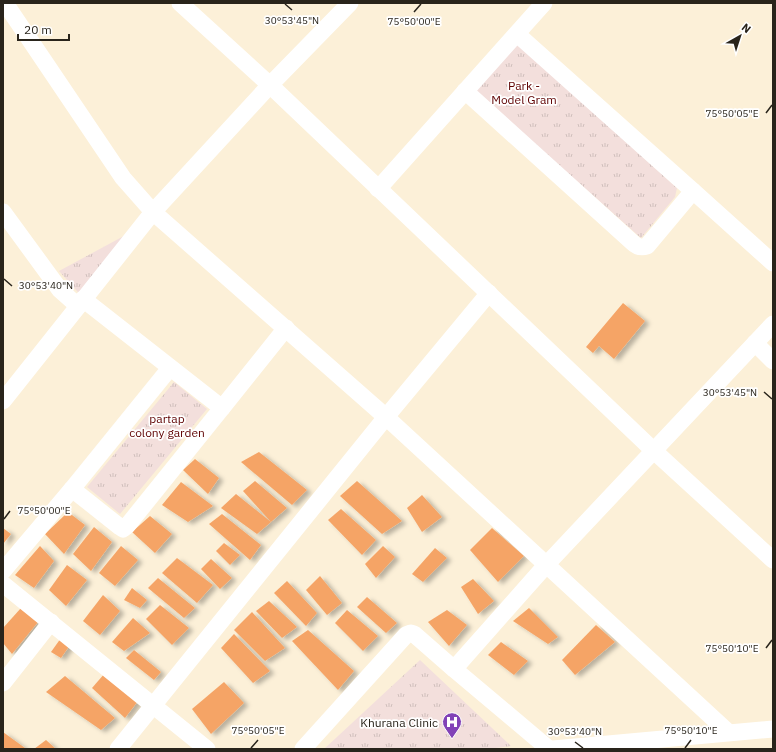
<svg xmlns="http://www.w3.org/2000/svg" width="776" height="752" viewBox="0 0 776 752" font-family="'IBM Plex Sans',sans-serif">
<style>
.park{fill:url(#park-tufts)}
.building{fill:#f5a466;filter:url(#shadow)}
.lines{fill:none;stroke-linecap:round;stroke-linejoin:round}
.minor{stroke:#fff;stroke-width:17}
.ticks{fill:none;stroke:#29241b;stroke-width:1.5}
.labels{text-anchor:middle;dominant-baseline:central;stroke-width:3.5;stroke-linejoin:round;paint-order:stroke}
.park-label{font-size:12px;fill:#5e0100;stroke:#fff}
.poi-label{font-size:12px;fill:#29241b;stroke:#fff;text-anchor:end}
.ticks-label{font-size:10px;text-anchor:middle;fill:#29241b;stroke:#fff;stroke-width:3.5;stroke-linejoin:round;paint-order:stroke}
</style>
<defs>
<pattern id="park-tufts" width="24" height="20" patternUnits="userSpaceOnUse"><rect width="24" height="20" fill="#f3dfdc"/><path d="M3 7l-1-3M5 7V3M7 7l1-3M15 17l-1-3M17 17v-4M19 17l1-3" fill="none" stroke="#d0bfbc"/></pattern>
<filter id="shadow"><feDropShadow dx="4.5" dy="2.5" stdDeviation="2" flood-color="#0004"/></filter>
</defs>
<rect width="100%" height="100%" fill="#fcf0d8"/>
<g class="park">
<polygon points="515,41 677,188 675,197 641,238 472,88"/>
<polygon points="146,224 85,300 59,271"/>
<polygon points="174,382 207,409 120,514 87,487"/>
<polygon points="420,660 511,746 487,749 324,749"/>
</g>
<g class="building">
<polygon points="623,303 645,321 614,359 599,346 593,353 586,347"/>
<polygon points="259,452 307,490 292,505 241,462"/>
<polygon points="195,459 219,478 208,494 183,470"/>
<polygon points="255,481 287,508 271,522 243,491"/>
<polygon points="357,481 402,521 382,534 340,496"/>
<polygon points="181,482 213,506 188,522 162,505"/>
<polygon points="236,494 271,522 257,534 221,508"/>
<polygon points="422,495 442,517 422,532 407,508"/>
<polygon points="341,509 376,540 362,555 328,520"/>
<polygon points="68,512 85,525 64,554 45,534"/>
<polygon points="222,514 261,545 250,560 209,524"/>
<polygon points="150,516 172,534 155,553 132,532"/>
<polygon points="94,527 112,542 91,571 73,554"/>
<polygon points="3,528 11,534 3,544"/>
<polygon points="492,528 524,556 498,582 470,550"/>
<polygon points="224,543 240,555 230,565 216,551"/>
<polygon points="40,546 54,561 34,588 15,575"/>
<polygon points="121,546 138,560 115,586 99,573"/>
<polygon points="383,546 395,557 376,578 365,564"/>
<polygon points="435,548 447,558 423,582 412,574"/>
<polygon points="177,558 213,585 197,603 162,573"/>
<polygon points="211,559 232,578 220,589 201,569"/>
<polygon points="67,565 87,580 66,606 49,590"/>
<polygon points="320,576 342,603 327,615 306,590"/>
<polygon points="158,578 195,608 184,618 148,588"/>
<polygon points="473,579 494,601 478,614 461,587"/>
<polygon points="287,581 317,613 306,626 274,593"/>
<polygon points="132,588 147,600 140,608 124,600"/>
<polygon points="103,595 120,611 100,635 83,621"/>
<polygon points="367,597 397,623 386,633 357,607"/>
<polygon points="269,601 297,627 282,638 256,611"/>
<polygon points="160,605 189,628 172,645 146,619"/>
<polygon points="21,608 38,622 12,654 3,643 3,628"/>
<polygon points="529,608 558,637 548,644 513,621"/>
<polygon points="347,610 378,636 363,651 335,623"/>
<polygon points="447,610 467,625 449,646 428,622"/>
<polygon points="252,612 285,648 265,661 234,630"/>
<polygon points="133,618 150,633 124,651 112,642"/>
<polygon points="596,625 615,642 575,675 562,660"/>
<polygon points="308,630 354,671 338,690 292,641"/>
<polygon points="234,634 270,671 253,683 221,648"/>
<polygon points="61,638 70,645 61,658 51,652"/>
<polygon points="501,642 528,661 514,675 488,655"/>
<polygon points="134,650 161,672 154,680 126,658"/>
<polygon points="105,673 138,701 125,718 92,688"/>
<polygon points="65,676 115,718 101,730 46,692"/>
<polygon points="224,682 244,703 211,734 192,709"/>
<polygon points="3,732 25,748 24,749 3,749"/>
<polygon points="46,740 56,749 34,749"/>
</g>
<g class="lines">
<g class="minor">
<polyline points="5,3 123,178 153,212 386,417 728,732"/>
<polyline points="180,3 270,85 653,450 773,560"/>
<path d="M 465,91 L 632,242 C 637,247 641,248 647,246 L 693,191 L 517,34"/>
<polyline points="378,189 544,3"/>
<polyline points="693,191 773,263"/>
<polyline points="3,212 60,290 78,306"/>
<polyline points="83,299 222,408 286,328"/>
<polyline points="755,343 773,361"/>
<polyline points="170,368 72,489 120,527 123,529 127,526 222,408"/>
<polyline points="3,401 153,212 270,85 350,3"/>
<polyline points="3,571 72,489"/>
<polyline points="3,584 207,749"/>
<polyline points="454,669 549,749"/>
<polyline points="3,683 51,622"/>
<polyline points="118,749 386,417 489,293"/>
<polyline points="303,749 406,635 411,633 414,634 454,669 547,564 773,324"/>
<polyline points="553,749 773,729"/>
</g>
</g>
<path class="ticks" d="M 285,4 L 292,10M 414,12 L 421,4M 766,113 L 772,105M 4,279 L 12,286M 764,392 L 772,399M 4,519 L 10,511M 766,648 L 772,640M 575,742 L 583,748M 251,748 L 258,740M 685,748 L 691,740"/>
<defs>
<g id="hospital-pin" transform="scale(1)"><path d="M0 17L-7.5 6A9.5 9.5 0 1 1 7.5 6Z" fill="#8242b7" stroke="#fff"/><path d="M-5-5h3v3.5h4V-5h3V5h-3V1.5h-4V5h-3Z" fill="#fff"/></g>
</defs>
<g fill-rule="evenodd">
<use href="#hospital-pin" x="452" y="722"/>
</g>
<g class="labels">
<g class="park-label">
<text x="524" y="85">Park -<tspan x="524" dy="14">Model Gram</tspan></text>
<text x="167" y="418">partap<tspan x="167" dy="14">colony garden</tspan></text>
</g>
<g class="poi-label">
<text x="438" y="722">Khurana Clinic</text>
</g>
</g>
<g class="ticks-label">
<text x="292" y="24">30°53'45"N</text>
<text x="414" y="25">75°50'00"E</text>
<text x="732" y="117">75°50'05"E</text>
<text x="46" y="289">30°53'40"N</text>
<text x="730" y="396">30°53'45"N</text>
<text x="44" y="514">75°50'00"E</text>
<text x="732" y="652">75°50'10"E</text>
<text x="258" y="734">75°50'05"E</text>
<text x="691" y="734">75°50'10"E</text>
<text x="575" y="735">30°53'40"N</text>
</g>
<rect width="776" height="752" fill="none" stroke="#29241b" stroke-width="8"/>
<g transform="translate(740 36) rotate(39)" stroke="#ffffff" stroke-width="3" paint-order="stroke">
<path d="M0-3L7 15L0 10L-7 15Z" fill="#29241b"/>
<text y="-6" font-size="11" font-weight="bold" text-anchor="middle" fill="#29241b">N</text>
</g>
<path d="M18 34v6h51v-6" fill="none" stroke="#29241b" stroke-width="2"/>
<text x="24" y="34" font-size="12" fill="#29241b" stroke="#ffffff" stroke-width="3" paint-order="stroke">20 m</text>
</svg>
